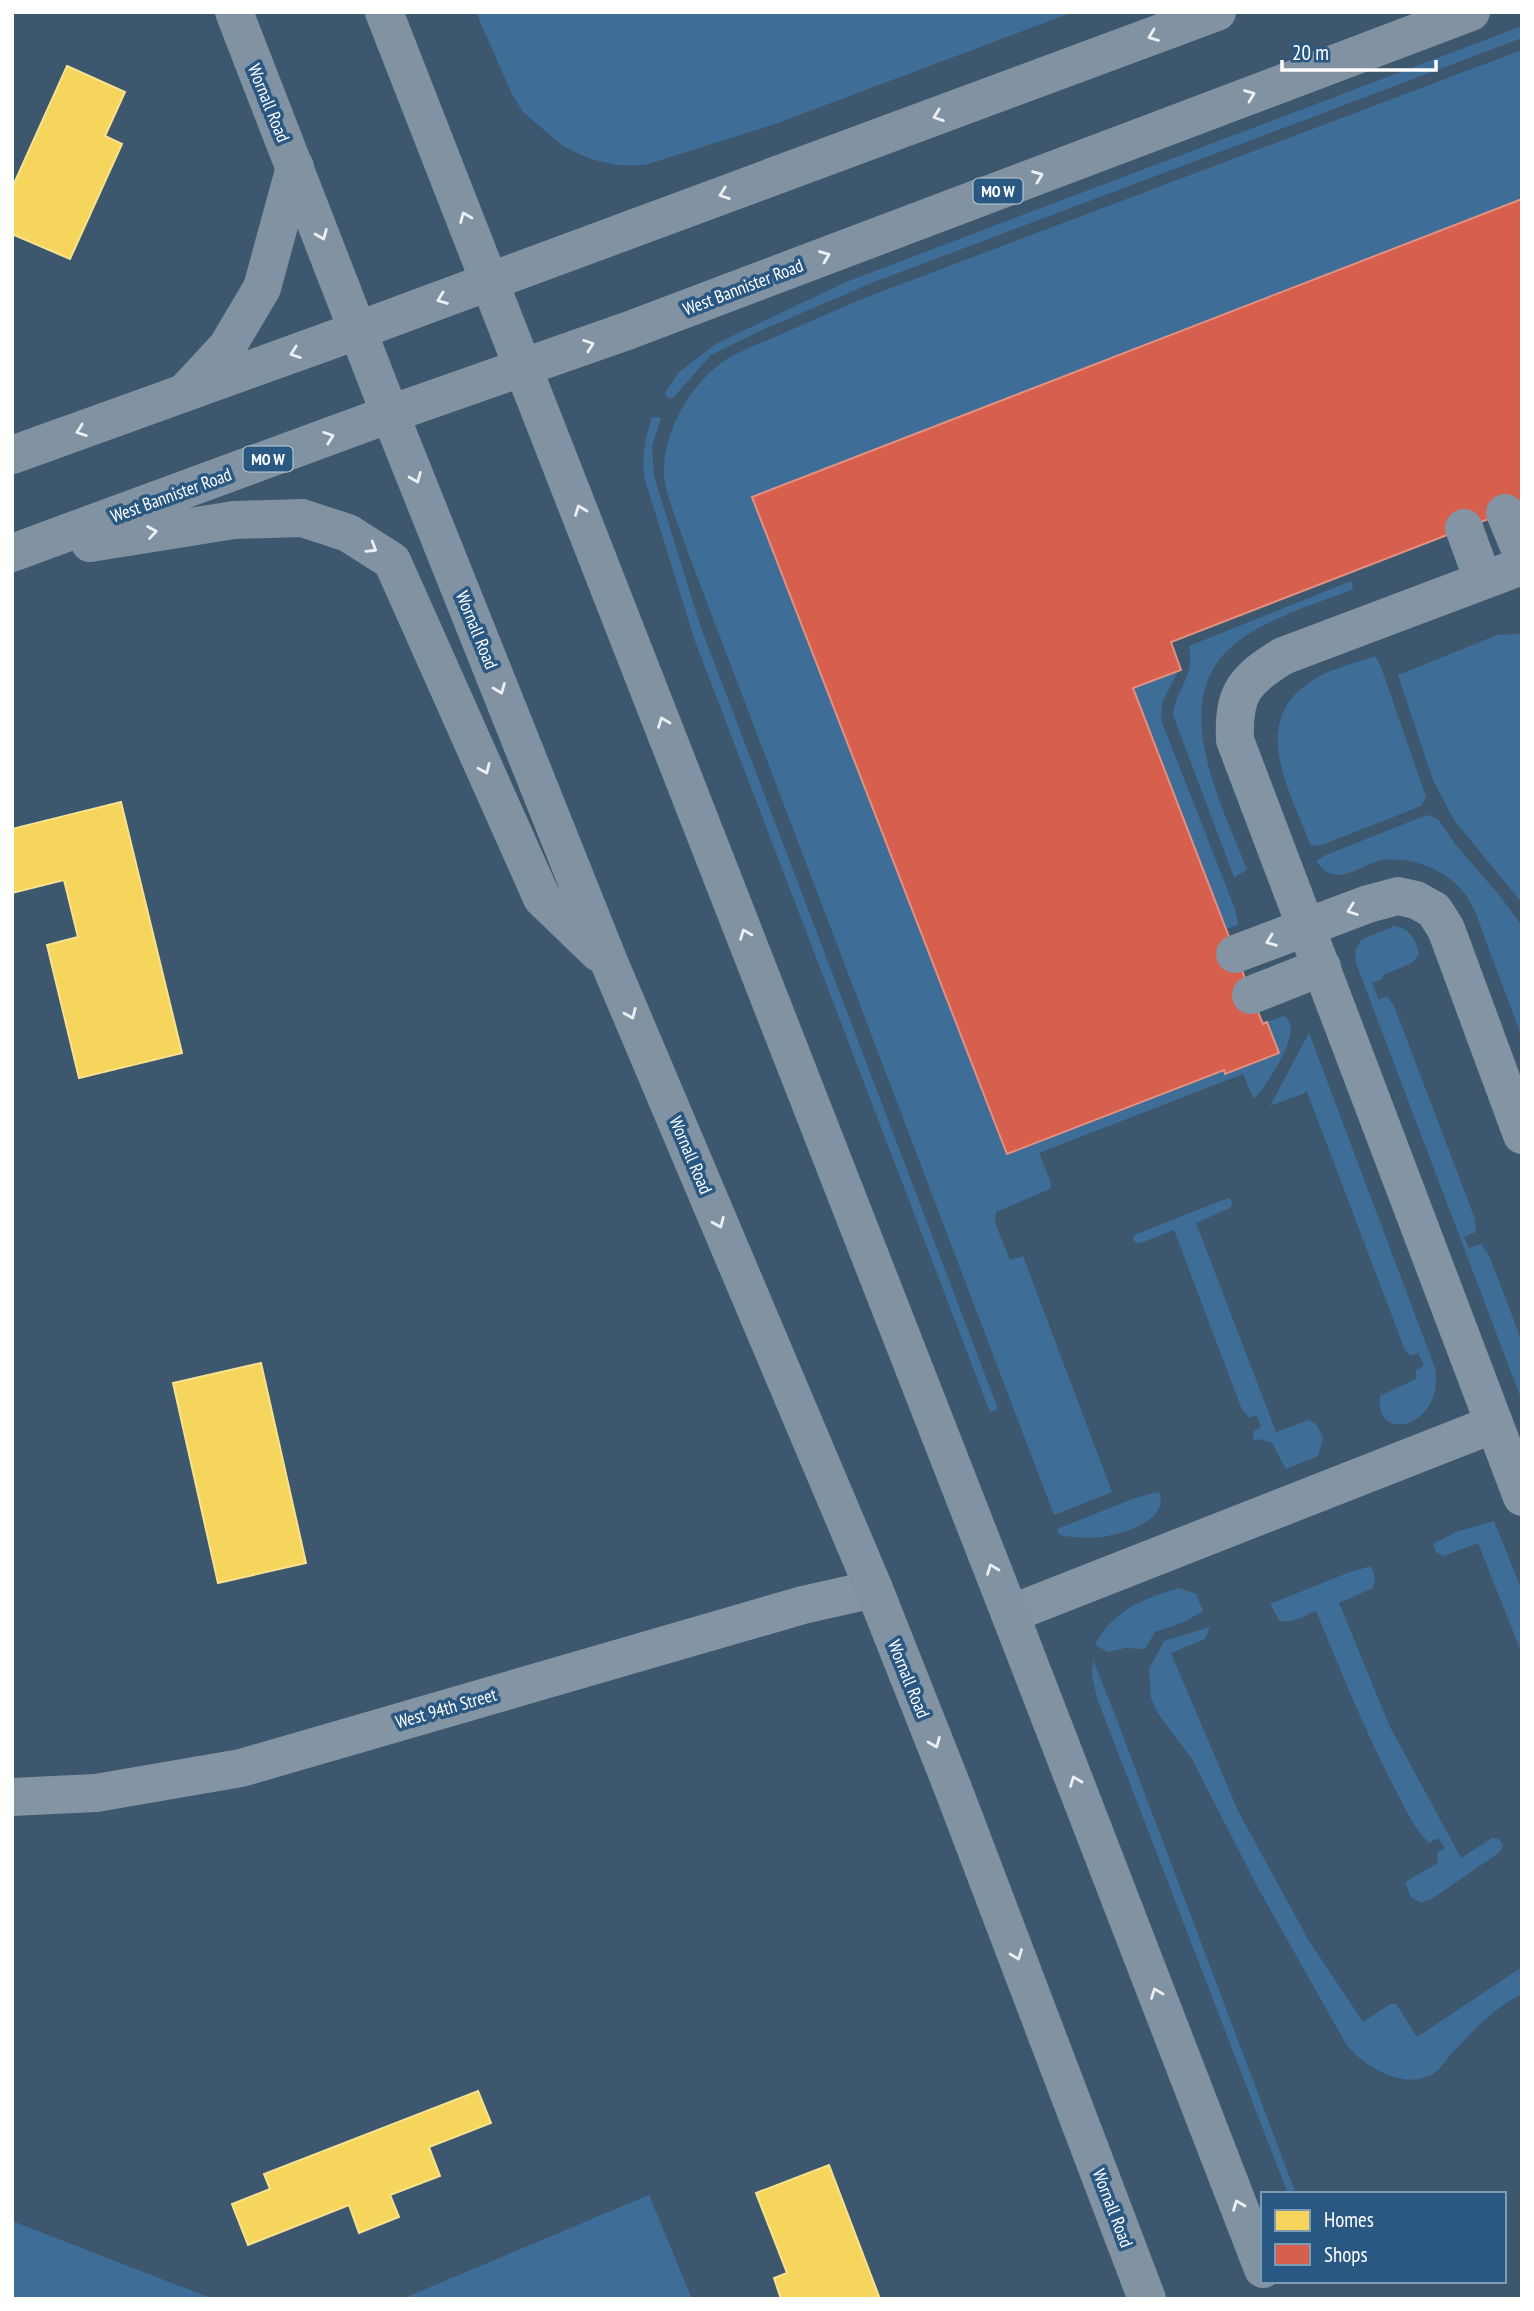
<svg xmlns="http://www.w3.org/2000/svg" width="1534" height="2311" viewBox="0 0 1534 2311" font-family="'PT Sans Narrow',sans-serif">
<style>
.green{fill:#3e6e98}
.homes{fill:#f6d55c;stroke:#f9e28d;stroke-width:2}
.shops{fill:#d6604d;stroke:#e29082;stroke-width:2}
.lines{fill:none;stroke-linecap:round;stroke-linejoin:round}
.minor{stroke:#8394a4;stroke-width:38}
.major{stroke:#8193a2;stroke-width:38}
.oneway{stroke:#eceff1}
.labels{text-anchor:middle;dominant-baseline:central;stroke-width:7;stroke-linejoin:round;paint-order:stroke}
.shield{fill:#295882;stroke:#bfcdda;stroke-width:2}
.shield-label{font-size:16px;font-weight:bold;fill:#fff}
.street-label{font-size:18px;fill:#fff;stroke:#295882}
</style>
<rect width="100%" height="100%" fill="#3d576e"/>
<g class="green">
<polygon points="476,12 1073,12 775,124 645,165 617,165 590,159 563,146 523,112 511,92"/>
<polygon points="1522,26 1522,38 874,282 762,330 711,355 672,399 667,397 665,393 679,372 716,344 846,282"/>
<path d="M 1522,50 L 1522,199 L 752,497 L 1007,1154 L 1224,1070 L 1226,1074 L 1279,1053 L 1267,1022 L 1283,1016 C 1308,1026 1266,1086 1254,1099 L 1243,1074 L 1039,1153 L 1051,1183 L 1050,1189 L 996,1212 L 995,1223 L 1010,1260 L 1023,1256 L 1112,1492 L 1054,1515 L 684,542 C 677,520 666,497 664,475 C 662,434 690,384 724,361 C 737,352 754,346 768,340 C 801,325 834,311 867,297 Z"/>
<path d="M 652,417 L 661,418 L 652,446 L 654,476 L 701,628 L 998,1409 L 990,1412 L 695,641 L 645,480 C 641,458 645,439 652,417 Z"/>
<path d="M 1351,581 L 1353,589 C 1316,604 1274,616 1241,639 C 1162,695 1221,801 1247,870 L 1234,877 L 1173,715 C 1176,687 1195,679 1189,646 Z"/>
<polygon points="1521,634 1522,636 1522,903 1454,820 1433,780 1398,675 1497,635"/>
<path d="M 1375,656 L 1381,667 L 1426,797 L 1421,806 L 1322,845 L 1311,846 C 1291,793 1248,723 1310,682 C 1328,669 1354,664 1375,656 Z"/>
<polygon points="1178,671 1162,703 1161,720 1235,909 1238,925 1226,929 1133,688"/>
<path d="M 1427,815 L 1438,819 L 1455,844 L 1500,896 L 1522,926 L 1522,1038 C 1511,1007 1499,977 1488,947 C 1481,928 1475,904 1461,889 C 1442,868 1411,857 1383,860 C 1358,864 1337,891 1316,861 L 1326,855 Z"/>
<path d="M 1394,926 C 1411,929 1415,938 1419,954 L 1412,963 L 1383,975 L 1382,979 L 1372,983 L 1379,1000 L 1387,996 L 1394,1006 L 1475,1219 L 1476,1232 L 1464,1237 L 1469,1248 L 1481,1244 L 1489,1255 L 1522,1342 L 1522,1401 L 1356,963 L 1355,951 L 1361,940 Z"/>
<path d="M 1309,1033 L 1435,1368 C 1445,1427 1374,1445 1380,1396 L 1416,1379 L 1416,1370 L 1424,1366 L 1418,1353 L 1411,1356 L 1405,1350 L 1307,1092 L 1270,1106 Z"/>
<polygon points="1228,1198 1233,1202 1230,1208 1196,1223 1276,1432 1309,1420 1316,1424 1323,1438 1318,1456 1286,1469 1272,1443 1258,1439 1253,1441 1254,1431 1261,1427 1256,1415 1249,1418 1241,1407 1174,1230 1138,1244 1133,1240 1134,1235"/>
<path d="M 1159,1492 C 1171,1523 1114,1537 1091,1538 C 1082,1538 1073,1537 1064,1536 L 1059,1534 L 1057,1529 L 1135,1498 Z"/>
<polygon points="1494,1521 1522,1591 1522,1654 1478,1543 1444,1556 1436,1552 1433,1544 1456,1532"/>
<path d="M 1371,1566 L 1375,1578 L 1373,1588 L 1339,1603 L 1390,1727 L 1461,1858 L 1492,1838 L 1499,1839 L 1503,1845 L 1500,1852 L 1433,1898 L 1421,1903 L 1411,1897 L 1405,1882 L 1438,1863 L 1437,1853 L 1445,1848 L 1438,1838 L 1429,1843 C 1413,1828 1405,1807 1395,1789 C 1365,1731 1341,1671 1316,1611 C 1304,1615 1292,1625 1279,1620 L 1270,1604 L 1350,1572 Z"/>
<path d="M 1179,1588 L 1196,1594 L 1203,1611 L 1184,1622 L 1155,1632 L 1145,1649 L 1125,1648 L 1108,1652 L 1095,1645 C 1112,1611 1144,1598 1179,1588 Z"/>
<path d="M 1210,1627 L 1205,1639 L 1171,1653 L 1238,1811 L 1309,1941 L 1363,2022 L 1390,2004 L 1396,2004 L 1417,2037 L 1522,1967 L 1522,1994 C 1496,2006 1475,2029 1455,2050 C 1447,2057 1442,2068 1433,2074 C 1404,2091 1363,2066 1346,2044 L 1257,1886 L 1192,1759 L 1157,1712 L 1151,1698 L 1149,1669 L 1164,1641 Z"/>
<polygon points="1093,1660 1115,1715 1296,2194 1288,2194 1097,1698 1092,1676"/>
<polygon points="649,2195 692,2299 402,2299"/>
<polygon points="12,2221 213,2299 12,2299"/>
</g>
<g class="homes">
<polygon points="67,66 125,92 105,136 122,144 70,259 12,234 12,188"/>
<polygon points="121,802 182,1053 79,1078 47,945 78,937 64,880 12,893 12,829"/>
<polygon points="261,1363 306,1563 218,1583 173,1383"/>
<polygon points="478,2091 491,2123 429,2147 440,2176 390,2195 399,2217 359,2233 349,2205 248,2245 232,2204 270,2189 264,2174"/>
<polygon points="829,2165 880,2299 781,2299 774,2278 787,2273 756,2193"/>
</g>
<polygon class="shops" points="1522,199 1522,506 1171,642 1181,670 1133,688 1258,1012 1263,1024 1267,1022 1279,1053 1225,1074 1224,1070 1007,1154 752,497"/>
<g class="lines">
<g class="minor">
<polyline points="1505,513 1522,554"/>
<polyline points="1464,528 1483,580"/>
<path d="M 1522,566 L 1283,656 C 1244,680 1233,693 1235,740 L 1522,1497"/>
<polyline points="1235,954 1368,904 1398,896 1416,900 1434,910 1446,929 1522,1135"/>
<polyline points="1251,995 1322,967"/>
<polyline points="1010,1614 1494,1424"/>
<polyline points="12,1797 96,1793 241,1768 803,1605 874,1589"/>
</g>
<g class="major">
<polyline points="234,12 390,414 609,962 874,1589 952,1786 1147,2299"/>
<polyline points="384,12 1010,1614 1263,2269"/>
<polyline points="189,388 227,347 262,288 295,167"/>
<polyline points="12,455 359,330 1217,12"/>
<polyline points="90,543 234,520 302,518 348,533 392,561 542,898 599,953"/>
<polyline points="12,553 390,414 627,331 1471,12"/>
</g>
</g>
<defs><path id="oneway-chevron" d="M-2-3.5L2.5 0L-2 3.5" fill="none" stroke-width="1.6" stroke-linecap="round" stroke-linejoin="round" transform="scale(1.75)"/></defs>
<g class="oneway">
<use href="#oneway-chevron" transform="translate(1153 36) rotate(159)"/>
<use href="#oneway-chevron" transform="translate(1250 95) rotate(-21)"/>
<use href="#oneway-chevron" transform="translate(938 116) rotate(160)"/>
<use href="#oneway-chevron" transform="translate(1038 176) rotate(-21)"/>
<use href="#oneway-chevron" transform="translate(724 194) rotate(160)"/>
<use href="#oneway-chevron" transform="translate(465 217) rotate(-112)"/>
<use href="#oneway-chevron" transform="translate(322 235) rotate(68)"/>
<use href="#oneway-chevron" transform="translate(825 256) rotate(-21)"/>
<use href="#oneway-chevron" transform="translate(442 299) rotate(159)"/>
<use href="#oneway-chevron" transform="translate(589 345) rotate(-20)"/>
<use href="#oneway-chevron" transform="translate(295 353) rotate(160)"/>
<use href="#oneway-chevron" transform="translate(81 431) rotate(160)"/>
<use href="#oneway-chevron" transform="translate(329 437) rotate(-20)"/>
<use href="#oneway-chevron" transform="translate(416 478) rotate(68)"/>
<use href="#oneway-chevron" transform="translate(580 510) rotate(-111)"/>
<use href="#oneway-chevron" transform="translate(152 532) rotate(-9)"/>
<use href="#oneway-chevron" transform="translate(372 548) rotate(31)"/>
<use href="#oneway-chevron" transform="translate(500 689) rotate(68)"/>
<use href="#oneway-chevron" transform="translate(663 722) rotate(-111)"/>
<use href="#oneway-chevron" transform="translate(485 769) rotate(66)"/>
<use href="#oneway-chevron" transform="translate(1352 910) rotate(160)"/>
<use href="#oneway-chevron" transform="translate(745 934) rotate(-111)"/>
<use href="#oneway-chevron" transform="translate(1271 941) rotate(159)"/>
<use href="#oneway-chevron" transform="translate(631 1014) rotate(67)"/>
<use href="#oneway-chevron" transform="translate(719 1223) rotate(67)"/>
<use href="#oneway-chevron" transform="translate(992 1569) rotate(-111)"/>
<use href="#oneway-chevron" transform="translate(935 1743) rotate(68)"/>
<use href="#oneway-chevron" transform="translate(1075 1781) rotate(-111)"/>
<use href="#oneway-chevron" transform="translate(1017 1955) rotate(69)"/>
<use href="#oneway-chevron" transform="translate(1156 1993) rotate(-111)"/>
<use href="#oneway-chevron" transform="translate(1238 2205) rotate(-111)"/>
</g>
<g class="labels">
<g class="shield">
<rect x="973.5" y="178.5" width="49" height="25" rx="5"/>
<rect x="243.5" y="446.5" width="49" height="25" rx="5"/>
</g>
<g class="shield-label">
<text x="998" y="191">MO W</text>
<text x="268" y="459">MO W</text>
</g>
<g class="street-label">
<text transform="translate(269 103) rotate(68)">Wornall Road</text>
<text transform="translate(743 287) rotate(-21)">West Bannister Road</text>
<text transform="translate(171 495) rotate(-20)">West Bannister Road</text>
<text transform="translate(477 630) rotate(68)">Wornall Road</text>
<text transform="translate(691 1155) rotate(67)">Wornall Road</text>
<text transform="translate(909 1679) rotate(68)">Wornall Road</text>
<text transform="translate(446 1708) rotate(-16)">West 94th Street</text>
<text transform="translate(1113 2208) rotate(69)">Wornall Road</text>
</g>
</g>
<rect width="1534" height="2311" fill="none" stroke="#ffffff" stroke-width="28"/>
<rect x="1261" y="2192" width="245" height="91" fill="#295882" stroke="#7f9bb4" stroke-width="2"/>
<rect x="1275" y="2210" width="35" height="21" fill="#f6d55c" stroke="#7f9bb4" stroke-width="2"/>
<text x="1324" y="2227" font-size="21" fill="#ffffff">Homes</text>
<rect x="1275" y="2244" width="35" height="21" fill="#d6604d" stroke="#7f9bb4" stroke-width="2"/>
<text x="1324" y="2262" font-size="21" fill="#ffffff">Shops</text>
<path d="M1282 60v10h154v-10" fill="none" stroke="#ffffff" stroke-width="3.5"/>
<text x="1292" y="60" font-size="21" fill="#ffffff" stroke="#295882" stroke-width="5" paint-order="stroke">20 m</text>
</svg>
